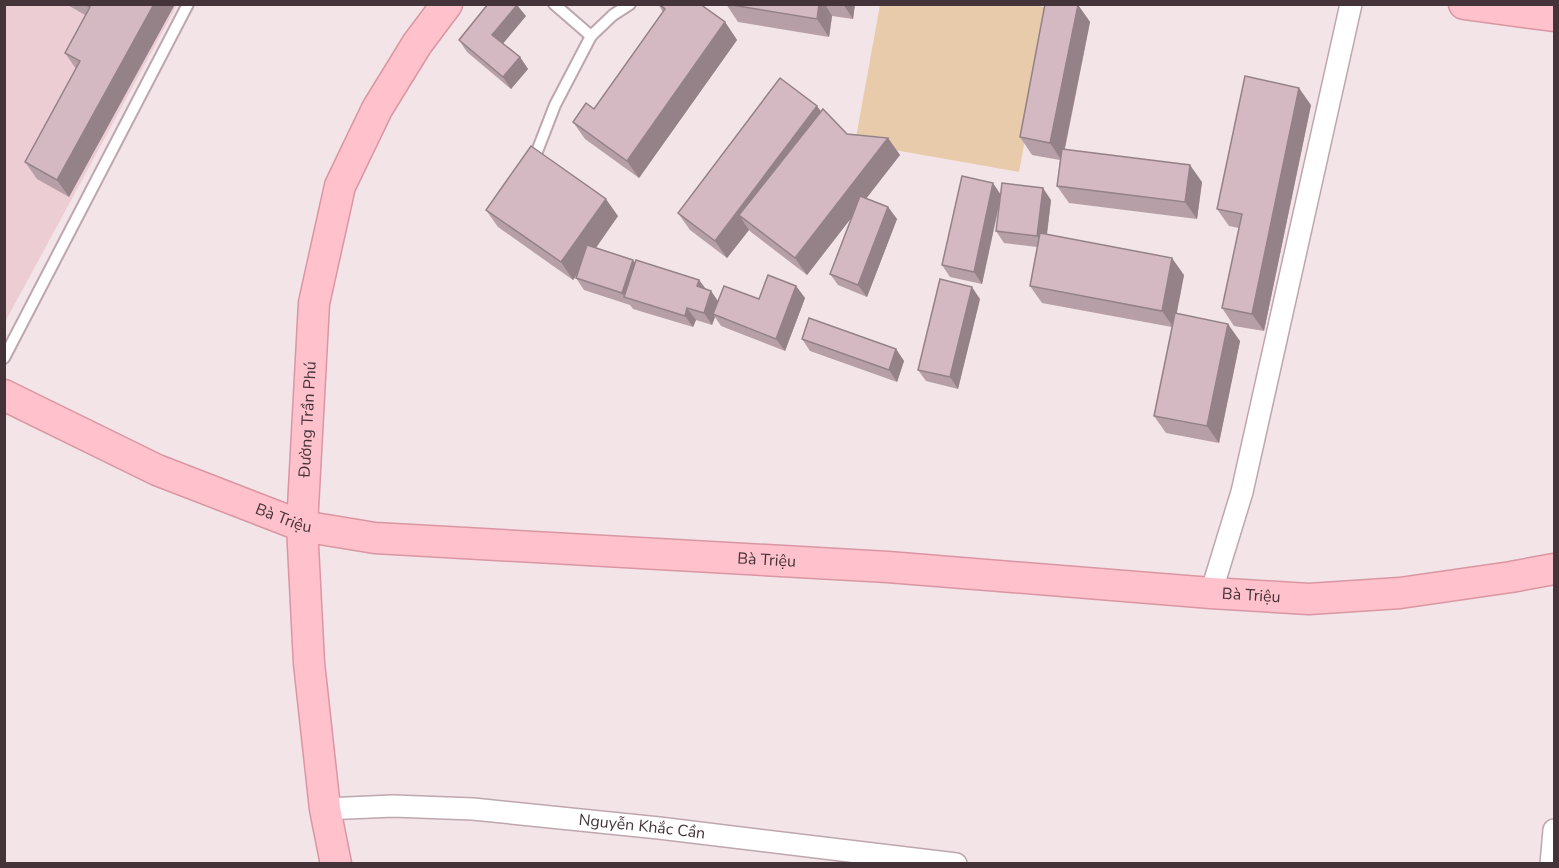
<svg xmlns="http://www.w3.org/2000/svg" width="1559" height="868" viewBox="0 0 1559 868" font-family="'Nunito Sans',sans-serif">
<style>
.education{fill:#eccdd3}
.green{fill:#e8cbab}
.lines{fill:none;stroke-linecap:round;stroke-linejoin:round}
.lane-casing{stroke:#bea6ad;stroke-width:14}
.street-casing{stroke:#bea6ad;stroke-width:24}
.secondary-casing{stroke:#da96a3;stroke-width:33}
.lane{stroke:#fff;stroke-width:10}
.street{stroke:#fff;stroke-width:21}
.secondary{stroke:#ffc1cb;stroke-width:30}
.wall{fill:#b69fa7}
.shaded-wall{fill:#948288}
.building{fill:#d4b9c2;stroke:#948288;stroke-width:1.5}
.labels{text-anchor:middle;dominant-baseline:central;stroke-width:5;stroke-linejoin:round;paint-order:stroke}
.street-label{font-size:16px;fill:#443439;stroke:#fff}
</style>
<rect width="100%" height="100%" fill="#f2e4e7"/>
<polygon class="education" points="5,5 177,5 5,322"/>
<polygon class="green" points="1028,4 1049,8 1019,172 855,143 880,5"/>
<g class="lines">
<g class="lane-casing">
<g id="lane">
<polyline points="554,4 591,36 613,15 630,4"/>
<polyline points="536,154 555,105 591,36"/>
<polyline points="4,358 188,4"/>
</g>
</g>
<g class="street-casing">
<g id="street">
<polyline points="1211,593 1242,492 1351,4"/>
<path id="s1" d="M 325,809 L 393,806 L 473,809 L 659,828 L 956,864"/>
<polyline points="1551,864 1554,830"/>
</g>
</g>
<g class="secondary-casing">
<g id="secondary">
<polyline points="1464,4 1554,16"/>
<path id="s2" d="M 4,395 L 157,470 L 302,526 L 375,538 L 888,567 L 1211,593 L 1309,599 L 1400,593 L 1511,577 L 1554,569"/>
<path id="s3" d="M 336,864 L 325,809 L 309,663 L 302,526 L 314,303 L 340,186 L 377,109 L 417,44 L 447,4"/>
</g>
</g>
<use href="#lane" class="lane"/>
<use href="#street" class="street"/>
<use href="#secondary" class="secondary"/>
</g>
<g class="wall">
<polygon points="66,4 175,4 69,197 37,179 25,162 76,69 65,53 85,15"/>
<polygon points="658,4 700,4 725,22 737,40 639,178 585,139 573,122 594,109 663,12"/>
<polygon points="726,4 855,4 853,19 832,16 829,37 738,22"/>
<polygon points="1078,5 1090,22 1065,149 1202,182 1197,219 1069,203 1057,186 1060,160 1032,155 1020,137"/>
<polygon points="526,16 503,43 520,57 528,69 511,89 467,52 459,40"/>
<polygon points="1311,105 1264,331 1234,326 1222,308 1239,228 1229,226 1217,209"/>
<polygon points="817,106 821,111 847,134 888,138 900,155 866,198 888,207 897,219 867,297 838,285 830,274 852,217 807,275 751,232 749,230 727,258 690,230 678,213"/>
<polygon points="1000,194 1051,200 1047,235 1184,275 1176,313 1240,341 1219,443 1166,433 1154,416 1172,327 1042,303 1030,286 1037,247 1004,243 996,231 999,206 982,284 950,277 942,265"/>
<polygon points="486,210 618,216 596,248 635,262 699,280 706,289 711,291 718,301 759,299 796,286 805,298 785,351 721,326 715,317 712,325 696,320 693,327 633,309 630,305 584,290 576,278 577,275 573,280 498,227"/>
<polygon points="980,299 958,389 926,381 918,370"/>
<polygon points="802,339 896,349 904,361 897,382 810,351"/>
</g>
<g class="shaded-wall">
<polygon points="154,4 175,4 69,197 57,180"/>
<polygon points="819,4 825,4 832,16 829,37 817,19"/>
<polygon points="843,4 855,4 853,19"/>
<polygon points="517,5 526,16 501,46 492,35"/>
<polygon points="1078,5 1090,22 1062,161 1050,143"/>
<polygon points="725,22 737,40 639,178 627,161"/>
<polygon points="520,57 528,69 511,89 503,77"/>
<polygon points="1299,88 1311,105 1264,331 1252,314"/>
<polygon points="817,106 829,123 739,215 749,230 727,258 715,241"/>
<polygon points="888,138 900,155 807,275 795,258"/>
<polygon points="1190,165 1202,182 1197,219 1185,202"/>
<polygon points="993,183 1001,195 982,284 974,272"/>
<polygon points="1043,188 1051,200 1045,248 1037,236"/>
<polygon points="606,199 618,216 573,280 561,262"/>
<polygon points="888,207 897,219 867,297 858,285"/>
<polygon points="1172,258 1184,275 1174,328 1162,311"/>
<polygon points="633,260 641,272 625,297 622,293"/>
<polygon points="699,280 707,291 697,286"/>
<polygon points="796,286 805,298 785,351 776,339"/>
<polygon points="972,287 980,299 958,389 950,377"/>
<polygon points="711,291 719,303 713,314 715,317 712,325 704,313"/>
<polygon points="687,308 696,320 693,327 685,316"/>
<polygon points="1228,324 1240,341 1219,443 1207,426"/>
<polygon points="896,349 904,361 897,382 889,370"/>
</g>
<g class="building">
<polygon points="85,4 154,4 57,180 25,162 80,61 65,53 90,7"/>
<polygon points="488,4 517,5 492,35 520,57 503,77 459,40"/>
<polygon points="659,4 700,4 725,22 627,161 573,122 586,103 594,109 665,9"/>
<polygon points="726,4 819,4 817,19"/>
<polygon points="1045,4 1078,5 1050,143 1020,137"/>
<polygon points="1245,76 1299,88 1252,314 1222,308 1242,214 1217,209"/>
<polygon points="780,78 817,106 715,241 678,213"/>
<polygon points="823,109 847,134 888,138 795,258 739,215"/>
<polygon points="531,146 606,199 561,262 486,210"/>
<polygon points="1062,149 1190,165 1185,202 1057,186"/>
<polygon points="962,176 993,183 974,272 942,265"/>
<polygon points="1002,183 1043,188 1037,236 996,231"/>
<polygon points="860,196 888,207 858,285 830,274"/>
<polygon points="1040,233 1172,258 1162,311 1030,286"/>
<polygon points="587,245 633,260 622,293 576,278"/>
<polygon points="636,260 699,280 697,286 711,291 704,313 687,308 685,316 624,297"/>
<polygon points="768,275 796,286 776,339 713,314 724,286 759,299"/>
<polygon points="940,279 972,287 950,377 918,370"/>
<polygon points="1175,313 1228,324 1207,426 1154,416"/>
<polygon points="809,318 896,349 889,370 802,339"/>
</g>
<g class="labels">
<g class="street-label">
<text stroke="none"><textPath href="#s3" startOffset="447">Đường Trần Phú</textPath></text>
<text stroke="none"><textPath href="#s2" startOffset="306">Bà Triệu</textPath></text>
<text stroke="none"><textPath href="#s2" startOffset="792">Bà Triệu</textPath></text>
<text stroke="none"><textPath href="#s2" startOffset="1278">Bà Triệu</textPath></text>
<text stroke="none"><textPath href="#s1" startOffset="318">Nguyễn Khắc Cần</textPath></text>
</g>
</g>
<rect width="1559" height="868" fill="none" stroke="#443439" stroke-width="12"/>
</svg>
